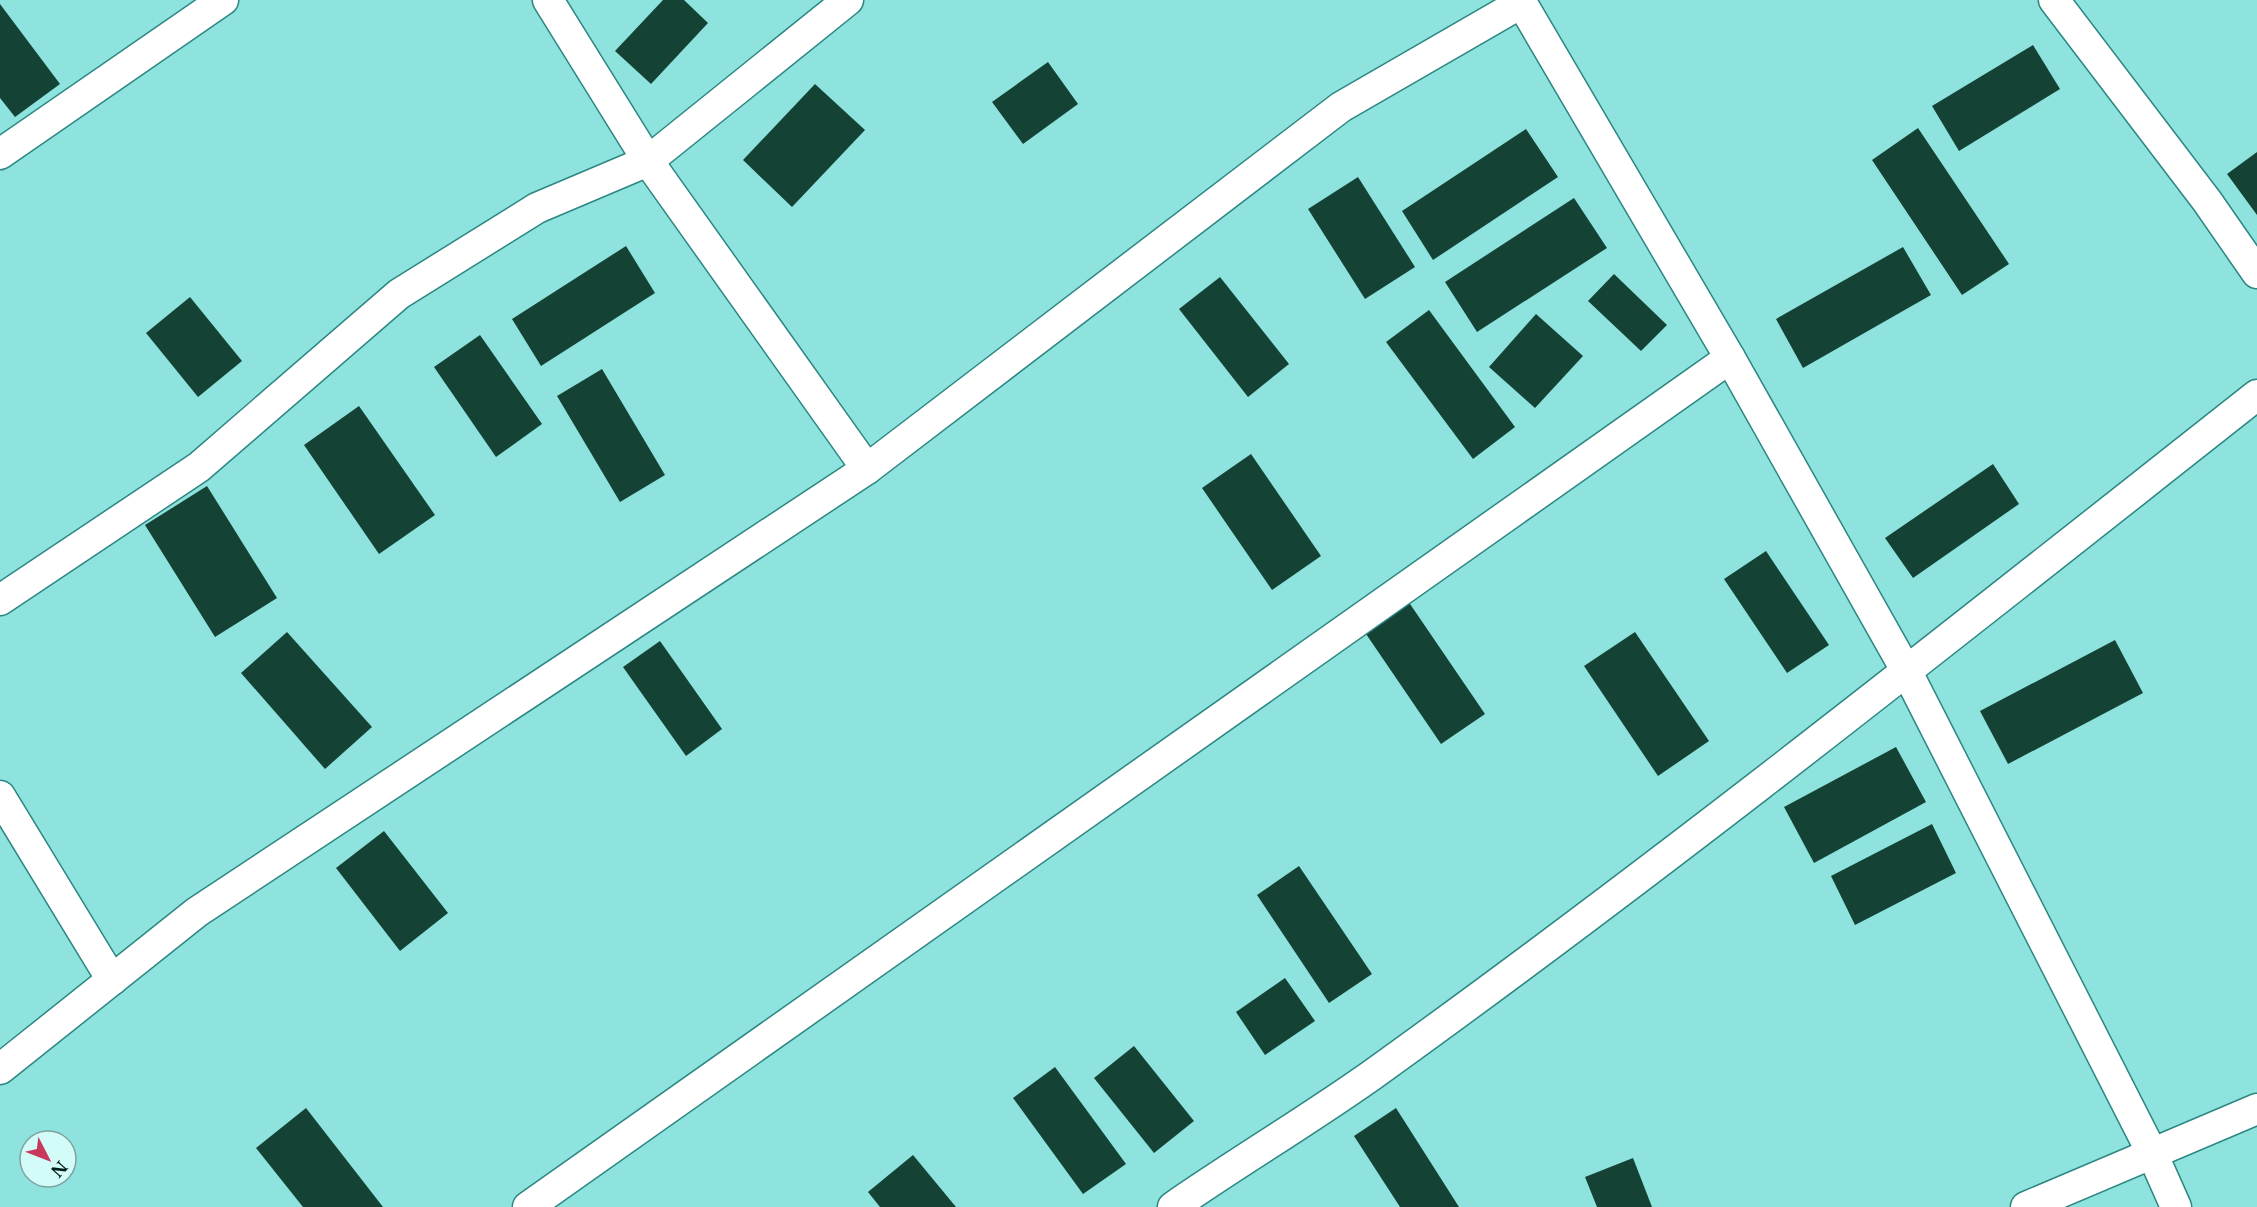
<svg xmlns="http://www.w3.org/2000/svg" width="2257" height="1207" viewBox="0 0 2257 1207" font-family="'Libre Baskerville',serif">
<style>
.building{fill:#144335}
.lines{fill:none;stroke-linecap:round;stroke-linejoin:round}
.street-casing{stroke:#2c8682;stroke-width:33}
.street{stroke:#fff;stroke-width:30}
</style>
<rect width="100%" height="100%" fill="#8ee3de"/>
<g class="building">
<polygon points="663,0 684,0 708,23 651,84 615,51"/>
<polygon points="0,4 60,84 15,117 0,98"/>
<polygon points="2033,45 2060,89 1959,151 1932,106"/>
<polygon points="1048,62 1078,104 1023,144 992,102"/>
<polygon points="815,84 865,130 792,207 743,160"/>
<polygon points="1918,128 2009,264 1962,295 1872,160"/>
<polygon points="1526,129 1558,177 1433,260 1402,211"/>
<polygon points="2257,152 2257,215 2227,174"/>
<polygon points="1358,177 1415,267 1365,299 1308,209"/>
<polygon points="1574,198 1607,248 1477,332 1445,282"/>
<polygon points="626,246 655,293 541,366 512,319"/>
<polygon points="1903,247 1931,295 1803,368 1776,319"/>
<polygon points="1614,274 1667,325 1641,351 1588,301"/>
<polygon points="1220,277 1289,364 1248,397 1179,309"/>
<polygon points="190,297 242,361 198,397 146,333"/>
<polygon points="1429,310 1515,427 1473,459 1386,342"/>
<polygon points="1536,314 1583,356 1535,408 1489,367"/>
<polygon points="480,335 542,424 496,457 434,367"/>
<polygon points="602,369 665,475 620,502 557,396"/>
<polygon points="359,406 435,515 379,554 304,445"/>
<polygon points="1251,454 1321,556 1272,590 1202,488"/>
<polygon points="1993,464 2019,504 1913,578 1885,538"/>
<polygon points="207,486 277,598 215,637 145,525"/>
<polygon points="1766,551 1829,645 1787,673 1724,579"/>
<polygon points="1408,601 1485,714 1441,744 1364,631"/>
<polygon points="287,632 372,727 325,769 241,673"/>
<polygon points="1635,632 1709,741 1658,776 1584,666"/>
<polygon points="2115,640 2143,693 2008,764 1980,711"/>
<polygon points="660,641 722,729 686,756 623,667"/>
<polygon points="1896,747 1926,802 1814,863 1784,807"/>
<polygon points="1932,824 1956,873 1855,925 1831,876"/>
<polygon points="384,831 448,913 400,951 336,868"/>
<polygon points="1299,866 1372,974 1329,1003 1257,895"/>
<polygon points="1285,978 1315,1021 1265,1055 1236,1012"/>
<polygon points="1134,1046 1194,1121 1154,1153 1094,1078"/>
<polygon points="1055,1067 1126,1164 1083,1194 1013,1098"/>
<polygon points="306,1108 383,1207 303,1207 256,1148"/>
<polygon points="1396,1108 1459,1207 1400,1207 1354,1136"/>
<polygon points="913,1155 956,1207 880,1207 868,1192"/>
<polygon points="1633,1158 1652,1207 1597,1207 1585,1177"/>
</g>
<g class="lines">
<g class="street-casing">
<g id="street">
<polyline points="548,0 648,161 867,469"/>
<polyline points="1520,0 1730,358 1907,672 2152,1153 2176,1207"/>
<polyline points="2054,0 2207,201 2257,273"/>
<polyline points="0,154 223,0"/>
<polyline points="0,600 199,467 399,294 537,208 648,161 848,0"/>
<polyline points="0,796 112,980"/>
<polyline points="0,1069 197,912 867,469 1341,107 1521,3"/>
<polyline points="528,1207 1730,358"/>
<path d="M 1173,1207 C 1238,1162 1307,1121 1372,1075 C 1674,858 1965,625 2257,395"/>
<polyline points="2026,1207 2257,1109"/>
</g>
</g>
<use href="#street" class="street"/>
</g>
<g transform="translate(48 1159) rotate(132)"><circle r="28" fill="#d3fcf9" stroke="#7fa3a0" stroke-width="1.5"/>
<path d="M0-4.5L10 22L0 15L-10 22Z" fill="#c7385b"/>
<text y="-9" font-size="16" font-weight="bold" text-anchor="middle" fill="#021d1b">N</text>
</g>
</svg>
